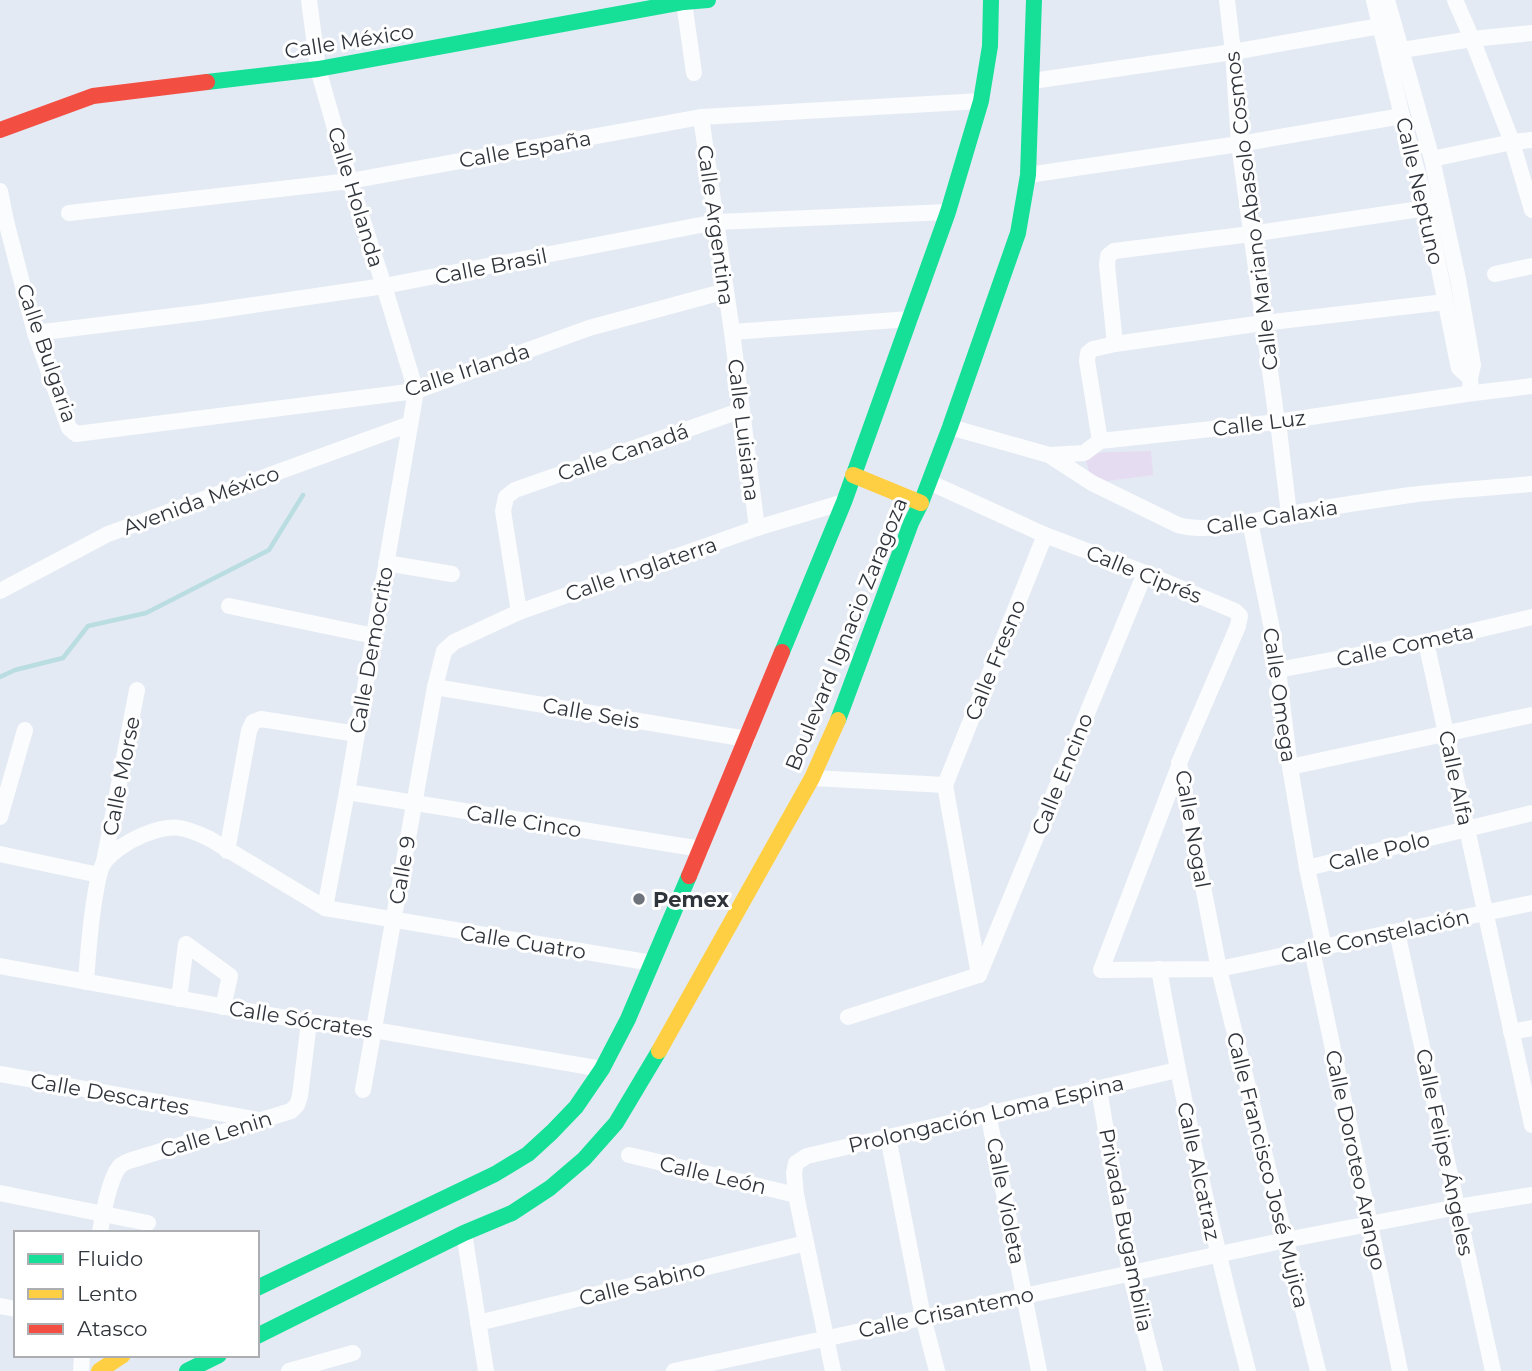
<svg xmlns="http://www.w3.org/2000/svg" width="1532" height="1371" viewBox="0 0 1532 1371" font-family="Montserrat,sans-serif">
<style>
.green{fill:#e5dcf1}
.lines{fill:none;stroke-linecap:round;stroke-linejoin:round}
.stream{stroke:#b9dde1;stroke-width:4.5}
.street{stroke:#fbfcfd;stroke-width:16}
.fast{stroke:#16e098;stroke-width:16}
.slow{stroke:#ffcf43;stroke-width:16}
.jam{stroke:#f24e42;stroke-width:16}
.poi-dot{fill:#6f747c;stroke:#fff;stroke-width:2.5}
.labels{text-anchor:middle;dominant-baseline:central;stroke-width:6;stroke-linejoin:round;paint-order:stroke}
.street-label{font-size:21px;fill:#30353c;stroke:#fff}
.poi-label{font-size:21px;font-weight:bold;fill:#30353c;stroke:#fff;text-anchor:start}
</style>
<rect width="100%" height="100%" fill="#e4eaf4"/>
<polygon class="green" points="1151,451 1153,475 1092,483 1084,453"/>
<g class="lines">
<polyline class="stream" points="0,677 15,670 63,658 88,626 146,613 269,550 303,495"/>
<g class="street">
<polyline points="309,0 318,69 350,181 384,286 416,391 347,792 325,908"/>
<polyline points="1227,0 1233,52 1239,144 1277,422"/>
<polyline points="1374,0 1402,116 1427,208 1457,359 1459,368 1470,378"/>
<polyline points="1387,0 1432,159 1458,279 1473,365 1470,378 1471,393"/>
<polyline points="1455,0 1472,39 1512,142 1532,210"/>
<polyline points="684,2 694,73"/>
<polyline points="1402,50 1472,39 1532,33"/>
<polyline points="1032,81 1233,52 1380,26"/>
<polyline points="701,117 732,332 757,528"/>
<polyline points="1432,159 1512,142 1532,140"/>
<polyline points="1028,175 1239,144 1402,116"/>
<polyline points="0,191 6,221 35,333 69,428 76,434 416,391 589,328 726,291"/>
<polyline points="69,213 350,181 701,117 981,101"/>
<polyline points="1495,274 1532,266"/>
<polyline points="732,332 910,319"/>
<polyline points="35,333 206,312 384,286 716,222 948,212"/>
<polyline points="1115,344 1107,265 1108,256 1114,251 1251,234 1427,208"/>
<path d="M 950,427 L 1049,455 L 1092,483 L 1178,525 C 1209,534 1257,520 1289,514 C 1329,507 1369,501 1410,495 C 1450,490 1491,488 1532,484"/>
<polyline points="1279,430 1289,514"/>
<polyline points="1100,441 1087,361 1088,353 1093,349 1115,344 1263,323 1445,302"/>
<polyline points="1049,455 1084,453 1100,441 1277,422 1466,394 1532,386"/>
<polyline points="929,482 1045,535 1145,573 1235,611 1240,616 1238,626 1179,763 1219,969 1318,1371"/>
<polyline points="1250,522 1272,629 1278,670 1290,767 1307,868 1324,948"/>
<polyline points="386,563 452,574"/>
<polyline points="0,591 108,534 410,424"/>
<polyline points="229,606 374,636"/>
<polyline points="519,612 503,511 506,497 515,490 742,410"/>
<polyline points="1426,642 1532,1125"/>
<polyline points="1278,670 1426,642 1532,617"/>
<polyline points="435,687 747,739"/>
<polyline points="1179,766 1101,970 1219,969 1532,903"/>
<polyline points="1290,767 1532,715"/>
<polyline points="812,778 945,785"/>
<polyline points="945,785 1045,535"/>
<polyline points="945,785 979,975"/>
<polyline points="347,792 701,849"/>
<polyline points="0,817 25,730"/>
<polyline points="227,851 249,731 253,722 261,719 357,734"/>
<polyline points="0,854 99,875"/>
<polyline points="104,862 137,690"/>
<polyline points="1307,868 1532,813"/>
<polyline points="1397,932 1493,1371"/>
<polyline points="1312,950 1370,1224 1400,1371"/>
<polyline points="0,966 309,1022 374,1030 602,1069"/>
<path d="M 1159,969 C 1183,1104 1213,1238 1248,1371"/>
<polyline points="979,975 1145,573"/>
<path d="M 86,982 C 88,953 90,925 95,896 C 97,885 98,874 103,864 C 111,852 129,841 143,835 C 172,823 183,826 210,839 L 325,908 L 652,963"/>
<polyline points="179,999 186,944 230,976 223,1007"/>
<polyline points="848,1017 979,975"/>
<polyline points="1511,1032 1532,1028"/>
<polyline points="0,1074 259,1120"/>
<polyline points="1099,1089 1130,1273 1155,1371"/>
<polyline points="363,1090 435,687 444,651 454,642 519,612 757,528 844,502"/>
<polyline points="988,1113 1039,1371"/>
<polyline points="888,1137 923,1317 937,1371"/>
<polyline points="629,1155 796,1195"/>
<polyline points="0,1193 148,1223"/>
<path d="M 100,1233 C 102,1217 110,1175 121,1165 C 122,1164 130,1160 132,1160 L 291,1111 L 297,1105 L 300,1096 L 309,1022"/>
<polyline points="464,1233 486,1371"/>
<polyline points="0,1306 16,1309"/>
<polyline points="478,1323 806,1243"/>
<polyline points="81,1371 82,1355"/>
<polyline points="289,1371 353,1353"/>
<polyline points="674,1371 1286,1240 1458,1207 1532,1195"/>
<polyline points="833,1371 796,1195 794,1173 796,1163 807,1156 1177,1070"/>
</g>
<g class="fast">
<polyline points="207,82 318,69 684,2 708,0"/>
<polyline points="782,652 844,502 948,212 981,101 990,46 991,0"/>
<polyline points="838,720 911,523 921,503 950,427 1018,233 1028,175 1034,0"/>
<polyline points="257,1288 495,1174 528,1154 552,1132 576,1107 602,1069 628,1019 689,876"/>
<polyline points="257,1336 464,1233 512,1213 550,1188 584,1159 616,1123 659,1051"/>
<polyline points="187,1371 219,1355"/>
</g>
<g class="slow">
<polyline points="853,475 921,503"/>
<polyline points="659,1051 812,778 838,720"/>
<polyline points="99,1371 123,1355"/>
</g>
<g class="jam">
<polyline points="0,130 93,96 207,82"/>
<polyline points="689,876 782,652"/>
</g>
</g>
<circle class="poi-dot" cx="639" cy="899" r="7"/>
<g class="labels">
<g class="street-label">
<text transform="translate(349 41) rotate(-9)">Calle México</text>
<text transform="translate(525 149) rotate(-10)">Calle España</text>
<text transform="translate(1420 191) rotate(77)">Calle Neptuno</text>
<text transform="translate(356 197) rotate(73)">Calle Holanda</text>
<text transform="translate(1251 211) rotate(-97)">Calle Mariano Abasolo Cosmos</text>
<text transform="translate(716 225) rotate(82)">Calle Argentina</text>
<text transform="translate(491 266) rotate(-11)">Calle Brasil</text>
<text transform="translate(47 353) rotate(71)">Calle Bulgaria</text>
<text transform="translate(467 370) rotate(-18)">Calle Irlanda</text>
<text transform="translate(1259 423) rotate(-7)">Calle Luz</text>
<text transform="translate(744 430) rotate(83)">Calle Luisiana</text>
<text transform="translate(623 452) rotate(-19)">Calle Canadá</text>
<text transform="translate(201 500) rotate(-20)">Avenida México</text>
<text transform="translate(1272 517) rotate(-9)">Calle Galaxia</text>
<text transform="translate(641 569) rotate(-19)">Calle Inglaterra</text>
<text transform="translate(1144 574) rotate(22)">Calle Ciprés</text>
<text transform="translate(846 634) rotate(-68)">Boulevard Ignacio Zaragoza</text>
<text transform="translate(1405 645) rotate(-12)">Calle Cometa</text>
<text transform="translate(371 650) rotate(-80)">Calle Democrito</text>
<text transform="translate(995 660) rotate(-68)">Calle Fresno</text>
<text transform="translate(1280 695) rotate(82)">Calle Omega</text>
<text transform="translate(591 713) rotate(10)">Calle Seis</text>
<text transform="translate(1062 774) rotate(-68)">Calle Encino</text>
<text transform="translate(121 776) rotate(-79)">Calle Morse</text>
<text transform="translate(1456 778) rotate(78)">Calle Alfa</text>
<text transform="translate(524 821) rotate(9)">Calle Cinco</text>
<text transform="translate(1193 829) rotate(80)">Calle Nogal</text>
<text transform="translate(1379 851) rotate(-14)">Calle Polo</text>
<text transform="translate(402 870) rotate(-80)">Calle 9</text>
<text transform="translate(1375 936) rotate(-12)">Calle Constelación</text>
<text transform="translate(523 942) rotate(9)">Calle Cuatro</text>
<text transform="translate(301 1019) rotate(9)">Calle Sócrates</text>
<text transform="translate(110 1094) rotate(10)">Calle Descartes</text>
<text transform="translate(986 1114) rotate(-13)">Prolongación Loma Espina</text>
<text transform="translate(216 1134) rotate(-17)">Calle Lenin</text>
<text transform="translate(1445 1152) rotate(78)">Calle Felipe Ángeles</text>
<text transform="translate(1356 1160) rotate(78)">Calle Doroteo Arango</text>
<text transform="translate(1268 1170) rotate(76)">Calle Francisco José Mujica</text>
<text transform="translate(1199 1171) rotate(78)">Calle Alcatraz</text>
<text transform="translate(713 1175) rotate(13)">Calle León</text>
<text transform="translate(1006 1201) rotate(79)">Calle Violeta</text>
<text transform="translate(1126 1230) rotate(79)">Privada Bugambilia</text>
<text transform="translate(642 1283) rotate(-14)">Calle Sabino</text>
<text transform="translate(946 1312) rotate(-12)">Calle Crisantemo</text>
</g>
<g class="poi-label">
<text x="653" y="899">Pemex</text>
</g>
</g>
<rect x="14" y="1231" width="245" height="126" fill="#ffffff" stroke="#acaeb1" stroke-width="2"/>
<rect x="28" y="1254" width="35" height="10" fill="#16e098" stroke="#acaeb1" stroke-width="2"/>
<text x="77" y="1266" font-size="21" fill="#30353c">Fluido</text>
<rect x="28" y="1289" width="35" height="10" fill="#ffcf43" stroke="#acaeb1" stroke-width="2"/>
<text x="77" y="1301" font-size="21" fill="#30353c">Lento</text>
<rect x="28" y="1324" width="35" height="10" fill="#f24e42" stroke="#acaeb1" stroke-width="2"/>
<text x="77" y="1336" font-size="21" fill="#30353c">Atasco</text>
</svg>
